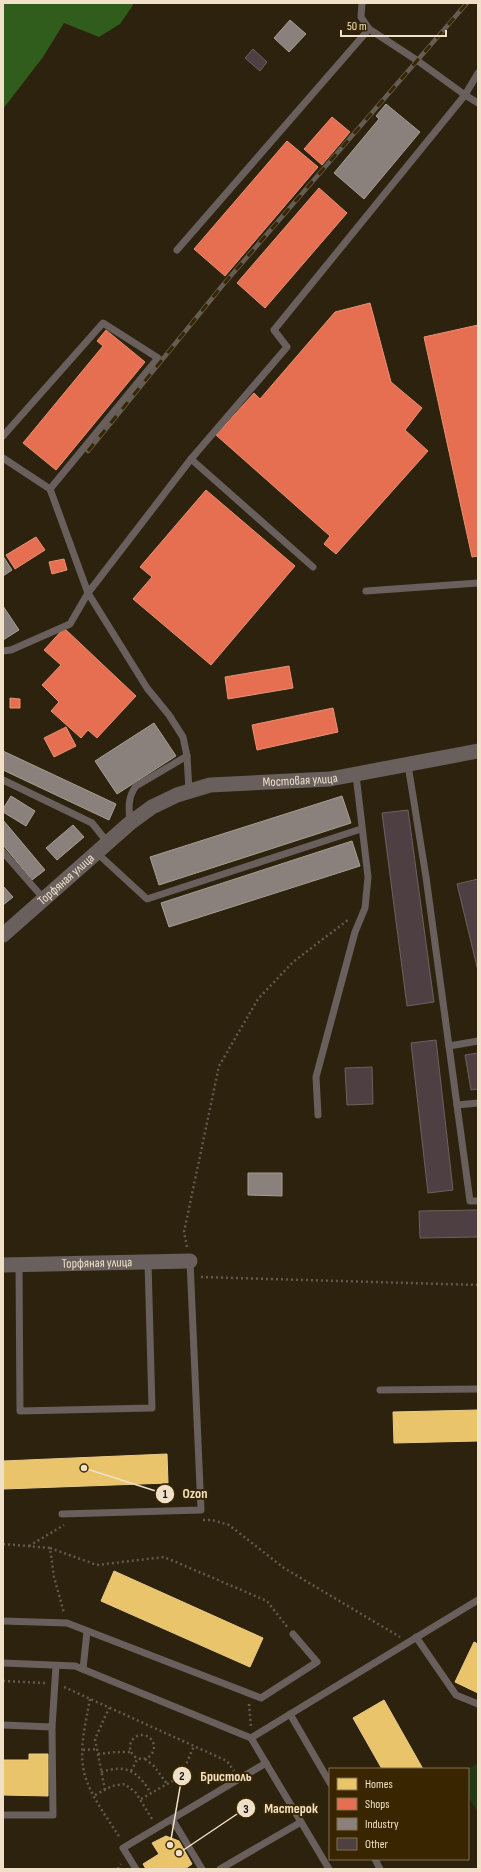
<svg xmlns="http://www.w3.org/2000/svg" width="481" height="1872" viewBox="0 0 481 1872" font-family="'Sofia Sans Condensed',sans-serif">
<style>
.green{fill:#223a16}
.forest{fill:#305d1c}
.homes{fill:#e9c46a;stroke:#ebcc86}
.shops{fill:#e76f51;stroke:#e99174}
.industry{fill:#8a817c;stroke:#a89e92}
.building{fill:#4e3f43;stroke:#6c6160}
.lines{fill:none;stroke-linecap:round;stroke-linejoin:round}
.path{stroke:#625950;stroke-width:2.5;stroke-dasharray:2 3;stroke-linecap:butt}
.service{stroke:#695f5c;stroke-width:7}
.minor{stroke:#695f5c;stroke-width:15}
.rail-casing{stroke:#655d53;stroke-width:4.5}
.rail{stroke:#392600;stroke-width:3;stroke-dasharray:9;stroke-linecap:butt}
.labels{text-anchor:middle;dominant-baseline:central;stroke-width:4;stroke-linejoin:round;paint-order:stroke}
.street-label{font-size:13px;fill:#efe0c7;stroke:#392600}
.leader{fill:none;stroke:#efe0c7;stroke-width:1.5}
.callout-dot{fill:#efe0c7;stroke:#392600;stroke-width:1.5}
.mark-label{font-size:12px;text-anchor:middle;font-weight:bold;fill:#111}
.callout-label{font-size:14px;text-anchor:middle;font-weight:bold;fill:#efe0c7;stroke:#392600;stroke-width:4;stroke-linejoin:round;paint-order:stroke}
</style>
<rect width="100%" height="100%" fill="#2c220d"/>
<polygon class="green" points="478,1763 478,1813 468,1796 468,1769"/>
<polygon class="forest" points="3,3 133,3 133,5 120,24 99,37 64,23 43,57 3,109"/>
<g class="homes">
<polygon points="478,1410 478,1441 394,1443 393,1412"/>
<polygon points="167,1454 168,1483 4,1489 3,1461"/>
<polygon points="114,1571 263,1638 250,1667 101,1601"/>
<polygon points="474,1642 478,1644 478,1693 455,1682"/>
<polygon points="384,1700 423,1769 382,1769 353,1718"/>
<polygon points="29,1754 48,1754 48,1796 3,1795 3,1760 29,1760"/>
<polygon points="166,1836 179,1841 192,1864 185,1869 146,1869 143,1864 159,1854 152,1843"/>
</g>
<g class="shops">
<polygon points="332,117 350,132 322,165 304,149"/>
<polygon points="287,141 318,167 225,276 194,249"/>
<polygon points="319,188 347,213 265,308 237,283"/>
<polygon points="370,303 391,382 422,408 405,430 428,451 336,554 324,544 330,536 216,435 254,393 260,399 335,312"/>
<polygon points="478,325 478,556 472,557 424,337"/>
<polygon points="106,330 145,362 56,470 23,443 103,346 97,341"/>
<polygon points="206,490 295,566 211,665 133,599 152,577 140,567"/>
<polygon points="36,537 45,550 15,569 6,555"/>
<polygon points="64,559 67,570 52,574 49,562"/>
<polygon points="64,628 136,696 97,738 88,730 81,738 51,711 59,702 42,685 61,665 44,650"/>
<polygon points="289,666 293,688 228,699 225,677"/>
<polygon points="10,698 20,699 20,708 10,708"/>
<polygon points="333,708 338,732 257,750 252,725"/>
<polygon points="66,727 76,746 54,757 44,738"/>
</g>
<g class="industry">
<polygon points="290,20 306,34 289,52 274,38"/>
<polygon points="386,104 420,132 364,199 334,173 379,119 376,116"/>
<polygon points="3,556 12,570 3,576"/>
<polygon points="3,606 19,630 3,640"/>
<polygon points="154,723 176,756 117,794 95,761"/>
<polygon points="3,751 116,804 109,820 3,770"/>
<polygon points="11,796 35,811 26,826 3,812 3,809"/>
<polygon points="342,796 351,823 159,885 150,857"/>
<polygon points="3,820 45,870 32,880 3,845"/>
<polygon points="73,825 84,837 57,860 46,848"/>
<polygon points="352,841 360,866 169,927 161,903"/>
<polygon points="3,886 13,897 3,905"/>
<polygon points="248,1173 282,1173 282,1196 248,1195"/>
</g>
<g class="building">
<polygon points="253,49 267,62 260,71 245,58"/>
<polygon points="408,810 434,1002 407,1006 382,813"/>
<polygon points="478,879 478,971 457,884"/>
<polygon points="436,1040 453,1190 428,1193 411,1043"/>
<polygon points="478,1053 478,1089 471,1090 465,1055"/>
<polygon points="372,1067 373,1104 347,1105 345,1068"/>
<polygon points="478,1210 478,1237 420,1238 419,1211"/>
</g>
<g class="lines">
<g class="path">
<polyline points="187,1247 184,1232 219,1066 258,999 293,962 348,920"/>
<polyline points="201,1277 478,1285"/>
<polyline points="203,1520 212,1520 229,1525 284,1568 400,1637"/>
<polyline points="3,1544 50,1548 54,1577 64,1613"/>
<polyline points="29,1546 64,1525"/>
<polyline points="50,1548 97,1565 164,1557 267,1601 288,1628"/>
<polyline points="3,1681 45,1683"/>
<polyline points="64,1687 227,1761 234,1771"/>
<path d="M 90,1699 C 86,1721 80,1744 83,1767 C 87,1792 107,1817 120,1838"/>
<polyline points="249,1704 251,1727"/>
<circle cx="142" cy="1747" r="12"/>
<polyline points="83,1750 97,1749"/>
<polyline points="98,1754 116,1752 131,1752"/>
<polyline points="145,1759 154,1766 167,1784"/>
<polyline points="131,1771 138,1758"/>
<path d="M 101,1772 C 127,1764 137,1771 151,1793"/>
<polyline points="105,1790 95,1739 109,1708"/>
<polyline points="95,1795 112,1786 125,1784 136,1793 152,1819"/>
<polyline points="141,1799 181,1776 194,1746"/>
<polyline points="118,1869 121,1864"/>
</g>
<g class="service">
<polyline points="478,73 465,95 478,103"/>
<polyline points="177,250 369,29"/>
<polyline points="3,436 103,323 158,358 50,489 88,593 70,624 11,650 3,651"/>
<polyline points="3,458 50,489"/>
<polyline points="313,567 191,459 287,347 274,330 465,95 418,61 369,29 361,17 362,3"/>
<polyline points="366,591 478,583"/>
<polyline points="408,765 426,877 470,1201 478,1201"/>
<polyline points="3,780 92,823 108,843"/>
<polyline points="189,791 187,756 183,737 169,715 147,688 88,593 191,459"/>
<path d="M 130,823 C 129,809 127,798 136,786 L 187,756"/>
<polyline points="3,852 44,899"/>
<polyline points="97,853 147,899 361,829"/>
<polyline points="449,1046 478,1041"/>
<polyline points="457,1105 478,1103"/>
<polyline points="318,1115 316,1077 355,932 365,908 368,877 356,775"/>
<polyline points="19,1264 20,1411 152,1408 148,1262"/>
<polyline points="380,1390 478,1389"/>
<polyline points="62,1514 201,1510 190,1261"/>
<polyline points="3,1621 67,1623 261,1698 317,1662 293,1634"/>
<polyline points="416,1637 456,1695 478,1704"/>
<polyline points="3,1663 75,1666 251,1738 329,1869"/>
<polyline points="83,1669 87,1631"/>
<polyline points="290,1714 330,1783"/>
<polyline points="3,1725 52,1727 56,1666"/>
<polyline points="251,1738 478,1600"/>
<polyline points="3,1815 53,1815 52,1727"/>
<polyline points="172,1819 202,1869"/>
<polyline points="375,1859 380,1869"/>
<polyline points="136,1869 123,1848 266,1763"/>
<polyline points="220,1869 301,1822"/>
</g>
<g class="minor">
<path id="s1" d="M 3,935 L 130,823 L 152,807 L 177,795 L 210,785 L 330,779 L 478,751"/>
<path id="s2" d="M 3,1265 L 190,1261"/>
</g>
<g class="rail-casing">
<polyline id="rail" points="88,451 222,286 467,3"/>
</g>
<use href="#rail" class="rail"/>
</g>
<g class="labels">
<g class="street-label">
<text stroke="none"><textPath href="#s1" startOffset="349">Мостовая улица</textPath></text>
<text stroke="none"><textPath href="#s1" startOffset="84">Торфяная улица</textPath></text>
<text stroke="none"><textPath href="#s2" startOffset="94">Торфяная улица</textPath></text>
</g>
</g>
<path class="leader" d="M84 1468L165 1494M170 1845L182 1776M179 1853L246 1808"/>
<g class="callout-dot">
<circle cx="84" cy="1468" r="4"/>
<circle cx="170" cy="1845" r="4"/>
<circle cx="179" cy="1853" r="4"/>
<circle cx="165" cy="1494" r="10"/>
<circle cx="182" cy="1776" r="10"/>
<circle cx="246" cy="1808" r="10"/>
</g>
<g class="mark-label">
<text x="165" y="1498">1</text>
<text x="182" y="1780">2</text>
<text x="246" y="1813">3</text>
</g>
<g class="callout-label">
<text x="195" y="1498">Ozon</text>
<text x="226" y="1781">Бристоль</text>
<text x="291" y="1813">Мастерок</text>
</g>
<rect width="481" height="1872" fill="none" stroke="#efe0c7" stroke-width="8"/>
<rect x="329" y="1768" width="140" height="92" fill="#392600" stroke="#827050"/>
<rect x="337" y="1778" width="20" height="12" fill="#e9c46a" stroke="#827050"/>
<text x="365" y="1788" font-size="12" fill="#efe0c7">Homes</text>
<rect x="337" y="1798" width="20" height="12" fill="#e76f51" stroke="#827050"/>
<text x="365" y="1808" font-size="12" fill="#efe0c7">Shops</text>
<rect x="337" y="1818" width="20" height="12" fill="#8a817c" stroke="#827050"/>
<text x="365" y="1828" font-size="12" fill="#efe0c7">Industry</text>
<rect x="337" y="1838" width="20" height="12" fill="#4e3f43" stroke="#827050"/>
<text x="365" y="1848" font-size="12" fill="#efe0c7">Other</text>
<path d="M341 30v6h105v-6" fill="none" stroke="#efe0c7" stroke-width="2"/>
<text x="347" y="30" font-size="12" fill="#efe0c7" stroke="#392600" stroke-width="3" paint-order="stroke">50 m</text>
</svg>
